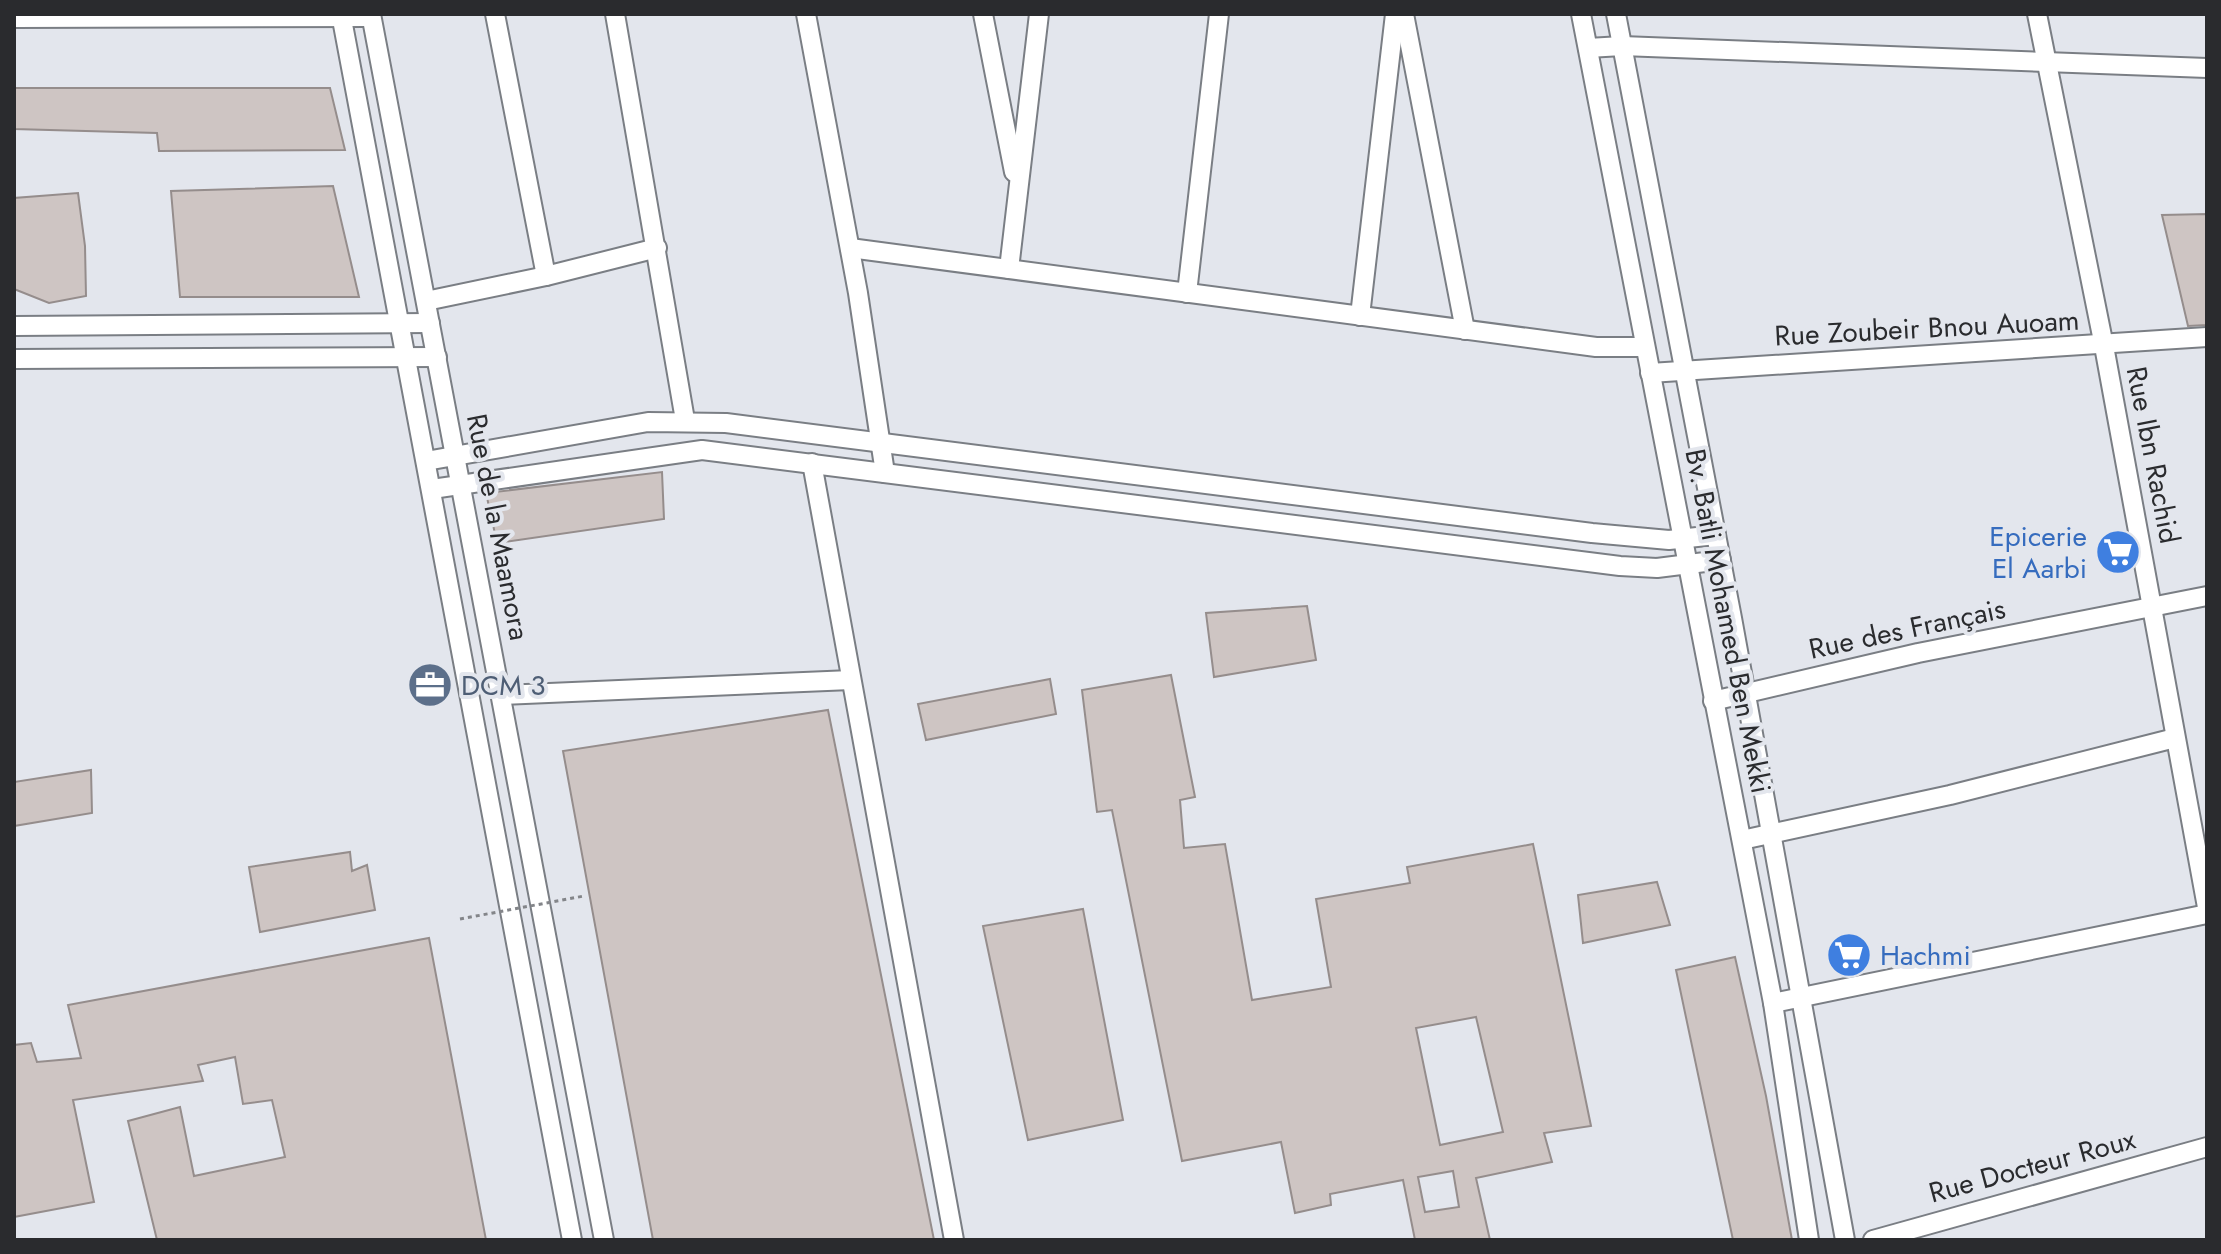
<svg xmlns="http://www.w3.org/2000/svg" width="2221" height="1254" viewBox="0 0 2221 1254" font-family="Jost,sans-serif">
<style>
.building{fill:#cec5c3;stroke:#958d8c;stroke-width:2;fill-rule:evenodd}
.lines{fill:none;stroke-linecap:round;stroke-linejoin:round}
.minor-casing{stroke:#7a7e84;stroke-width:22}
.minor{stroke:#fff;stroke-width:18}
.path-bridge{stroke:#838589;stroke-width:3;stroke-dasharray:4 4;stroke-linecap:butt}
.labels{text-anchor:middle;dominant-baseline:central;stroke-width:8;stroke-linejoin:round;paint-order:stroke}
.street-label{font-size:28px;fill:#2a2b2e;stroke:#e3e6ed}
.shop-label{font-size:28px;fill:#366cbe;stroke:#e3e6ed;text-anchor:end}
.service-label{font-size:28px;fill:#4e5e75;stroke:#e3e6ed;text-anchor:start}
</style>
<rect width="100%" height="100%" fill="#e3e6ed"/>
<g class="building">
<polygon points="14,88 330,88 345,150 159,151 157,133 14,129"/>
<polygon points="333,186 359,297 180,297 171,191"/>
<polygon points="78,193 85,246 86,296 49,303 14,289 14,198"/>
<polygon points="2207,214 2207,325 2188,326 2162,215"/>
<polygon points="662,472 664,519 497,543 486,493"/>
<polygon points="1307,606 1316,660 1214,677 1206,613"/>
<path d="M 1171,675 L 1195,797 L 1180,800 L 1184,848 L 1225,844 L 1252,1000 L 1331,987 L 1316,899 L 1410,883 L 1407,867 L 1533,844 L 1591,1126 L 1544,1133 L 1552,1162 L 1476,1178 L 1490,1240 L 1415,1240 L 1403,1180 L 1330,1194 L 1331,1205 L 1295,1213 L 1281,1142 L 1182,1161 L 1112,810 L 1097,812 L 1082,690 ZM 1476,1017 L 1503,1132 L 1440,1145 L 1416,1028 ZM 1453,1171 L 1459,1207 L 1425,1212 L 1418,1177 Z"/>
<polygon points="1050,679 1056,714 926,740 918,704"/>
<polygon points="828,710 934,1240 653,1240 563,751"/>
<polygon points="91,770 92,813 14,826 14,782"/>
<polygon points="350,852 352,871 367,865 375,910 260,932 249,867"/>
<polygon points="1657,882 1670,925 1583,943 1578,895"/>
<polygon points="1083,909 1123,1120 1028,1140 983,926"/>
<polygon points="429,938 486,1240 157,1240 128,1121 180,1107 194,1176 285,1157 272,1100 243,1104 235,1057 198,1065 203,1081 73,1100 94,1202 14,1217 14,1045 31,1043 37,1062 81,1058 68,1005"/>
<polygon points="1735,957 1766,1096 1792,1240 1733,1240 1676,970"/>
</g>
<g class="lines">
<g class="minor-casing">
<g id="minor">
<polyline points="341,14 572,1240"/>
<polyline points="371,14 604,1240"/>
<polyline points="495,14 546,276"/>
<polyline points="615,14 685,420"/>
<polyline points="806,14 858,293 885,473"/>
<polyline points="983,14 1014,172"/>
<polyline points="1404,14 1465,330"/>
<polyline points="1581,14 1773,1003 1809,1240"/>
<polyline points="1616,14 1732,618 1845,1240"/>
<polyline points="2037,14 2104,346 2207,907"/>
<polyline points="14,18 371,17"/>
<polyline points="1588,48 1622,46 2207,68"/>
<polyline points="850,248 1596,347 1645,347"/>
<polyline points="1009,269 1039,14"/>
<polyline points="1187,293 1219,14"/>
<polyline points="426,301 546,276 657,248"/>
<polyline points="1360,316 1395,14"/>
<polyline points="14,326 430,323"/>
<polyline points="14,359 437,357"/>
<polyline points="1650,373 2207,337"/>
<polyline points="426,461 648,422 726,423 1592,533 1669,540 1716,535"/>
<polyline points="812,463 954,1240"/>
<polyline points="432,489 702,450 1620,566 1657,568 1721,560"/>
<polyline points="501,695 851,680"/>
<polyline points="1713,701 1918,653 2207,596"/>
<polyline points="1742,840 1950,795 2175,738"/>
<polyline points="1773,1003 2207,914"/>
<polyline points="1873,1240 2207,1147"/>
</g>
</g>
<use href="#minor" class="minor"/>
<polyline class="path-bridge" points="460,919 584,896"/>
</g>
<defs>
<g id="supermarket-disc" transform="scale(2.3)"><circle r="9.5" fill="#3f7fe0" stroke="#e3e6ed"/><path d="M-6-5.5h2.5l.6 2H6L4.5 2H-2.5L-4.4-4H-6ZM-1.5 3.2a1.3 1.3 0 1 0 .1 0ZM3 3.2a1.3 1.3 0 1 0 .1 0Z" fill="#fff"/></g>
<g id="office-disc" transform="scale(2.3)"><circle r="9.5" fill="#5c6f8a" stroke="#e3e6ed"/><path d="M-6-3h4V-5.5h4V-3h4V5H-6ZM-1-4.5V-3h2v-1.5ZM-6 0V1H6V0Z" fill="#fff"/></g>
</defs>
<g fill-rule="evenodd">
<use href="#supermarket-disc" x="2118" y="552"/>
<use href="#office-disc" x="430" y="685"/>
<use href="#supermarket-disc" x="1849" y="955"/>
</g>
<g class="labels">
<g class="street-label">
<text transform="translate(1927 328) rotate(-3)">Rue Zoubeir Bnou Auoam</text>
<text transform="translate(2153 455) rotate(79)">Rue Ibn Rachid</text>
<text transform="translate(498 527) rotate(79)">Rue de la Maamora</text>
<text transform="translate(1728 621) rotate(79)">Bv. Batli Mohamed Ben Mekki</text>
<text transform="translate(1907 629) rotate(-12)">Rue des Français</text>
<text transform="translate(2032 1166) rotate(-15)">Rue Docteur Roux</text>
</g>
<g class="shop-label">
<text x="2087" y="536">Epicerie<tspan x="2087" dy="32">El Aarbi</tspan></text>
<text x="1880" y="955" text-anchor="start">Hachmi</text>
</g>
<g class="service-label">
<text x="461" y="685">DCM 3</text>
</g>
</g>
<rect width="2221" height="1254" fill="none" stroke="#2a2b2e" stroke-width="32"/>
</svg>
